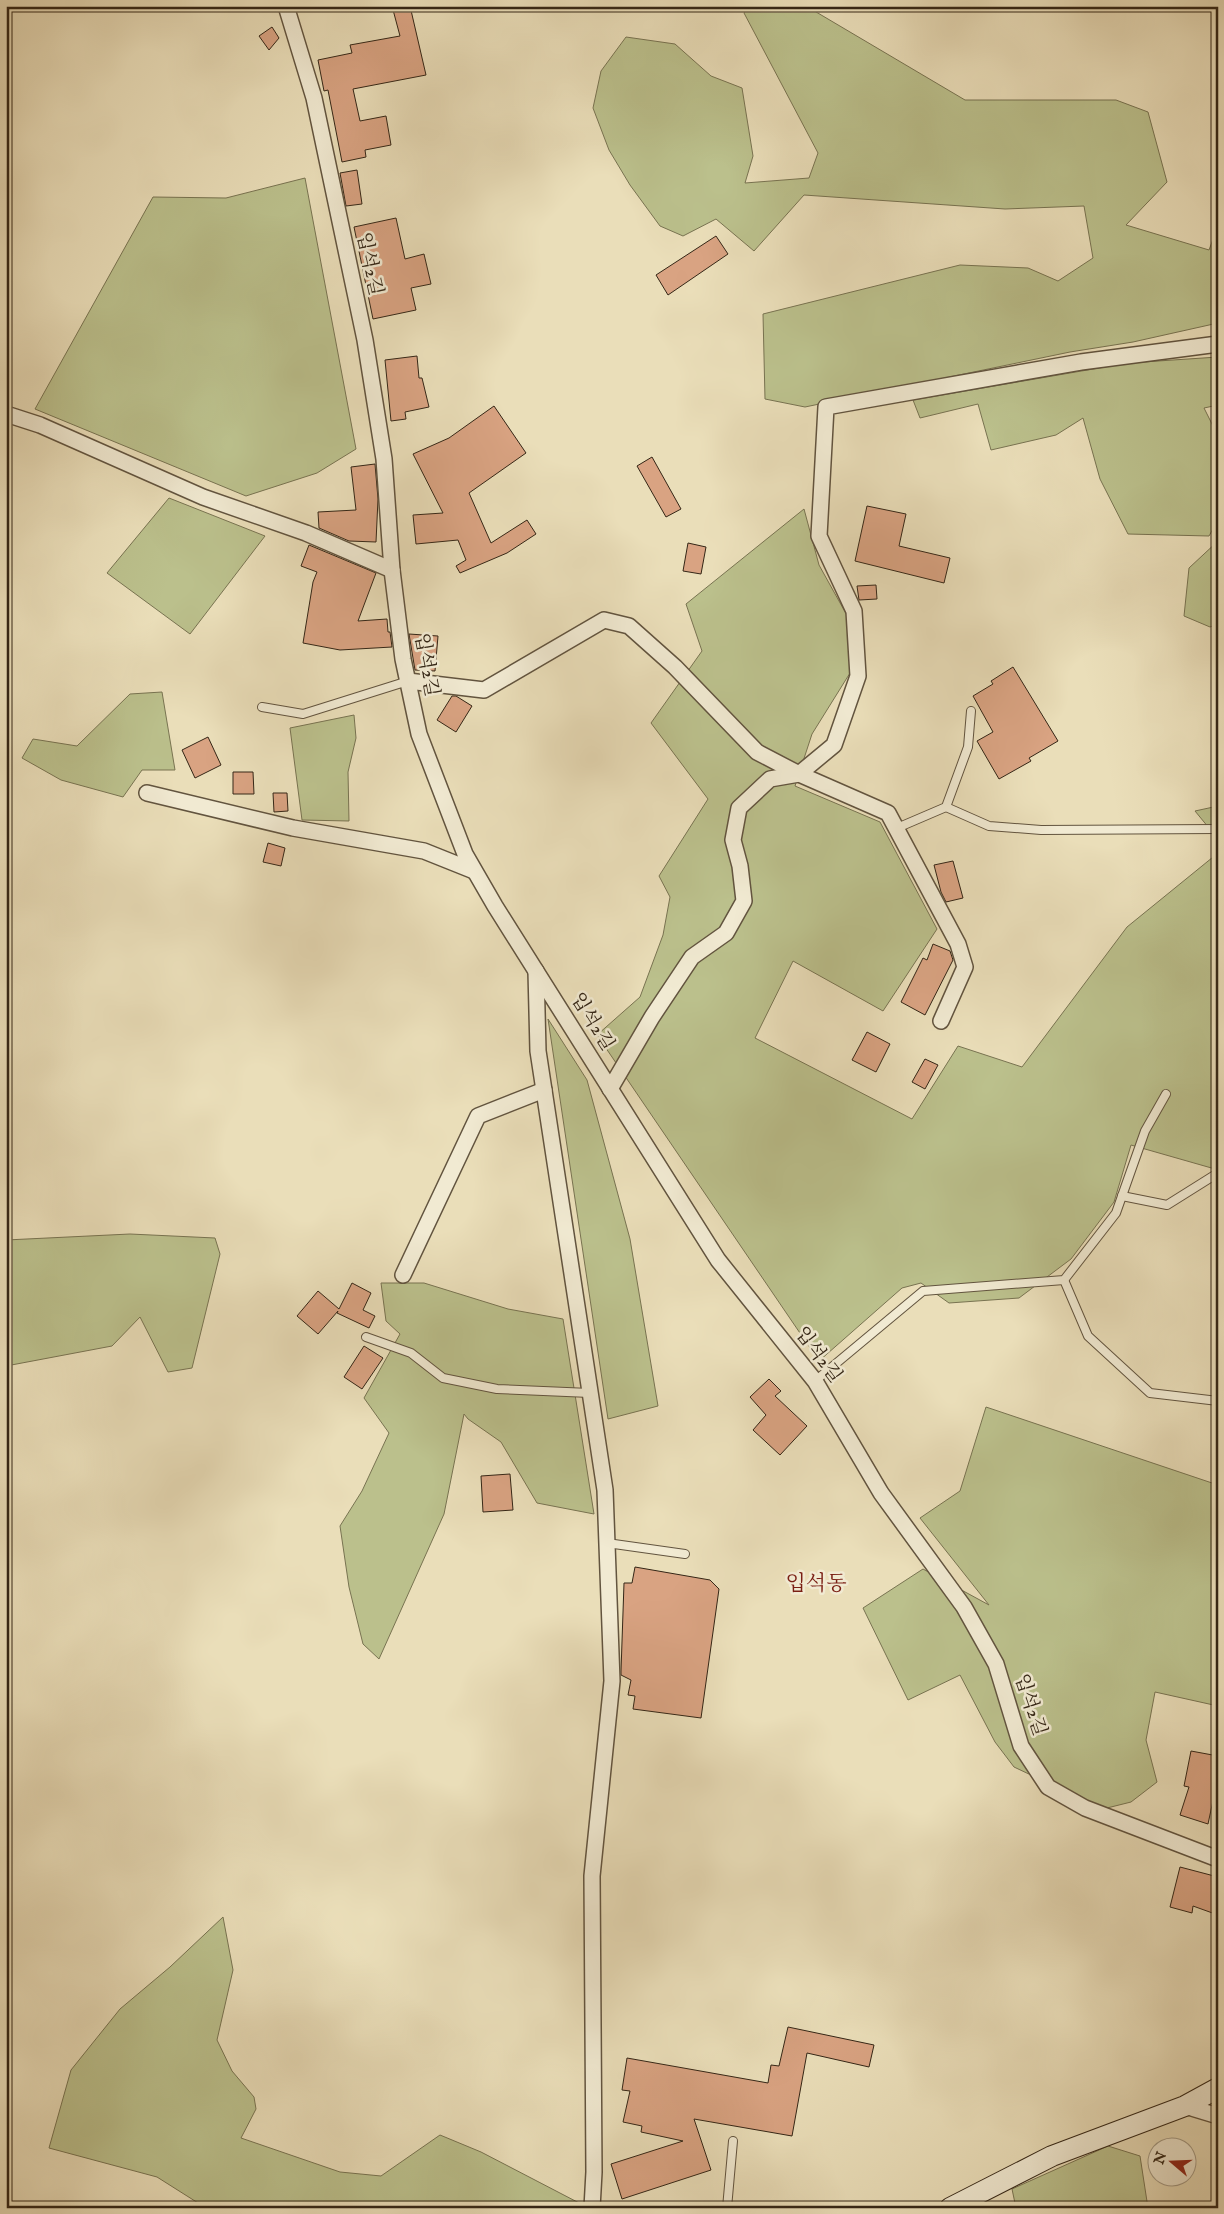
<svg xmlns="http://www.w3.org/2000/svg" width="1224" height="2214" viewBox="0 0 1224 2214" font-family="'IM FELL English','Noto Serif KR',serif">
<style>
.green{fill:#bbc08c;stroke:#787351}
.building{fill:#d9a382;stroke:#342616}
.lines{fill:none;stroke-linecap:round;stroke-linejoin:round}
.lane-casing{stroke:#62543f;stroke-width:10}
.street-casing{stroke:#62543f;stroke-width:18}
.secondary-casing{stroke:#342616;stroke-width:22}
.lane{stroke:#f1ead2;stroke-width:8}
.street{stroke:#f1ead2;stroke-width:15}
.secondary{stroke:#f1ead2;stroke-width:20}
.labels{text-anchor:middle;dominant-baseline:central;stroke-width:5;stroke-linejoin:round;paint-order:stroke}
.street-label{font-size:19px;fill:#342616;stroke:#f1ead2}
.quarter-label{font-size:21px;fill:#7a1f14;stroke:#f1ead2}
</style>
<rect width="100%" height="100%" fill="#eadeb9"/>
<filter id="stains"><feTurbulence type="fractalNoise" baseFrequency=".004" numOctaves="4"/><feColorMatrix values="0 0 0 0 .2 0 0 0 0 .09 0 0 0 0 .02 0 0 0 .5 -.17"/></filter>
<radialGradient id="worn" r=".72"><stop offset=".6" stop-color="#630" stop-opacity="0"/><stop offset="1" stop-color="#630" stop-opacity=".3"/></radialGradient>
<g class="green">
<polygon points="748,6 806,6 965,100 1116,100 1148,112 1167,182 1126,225 1209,250 1218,226 1218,323 1133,342 1070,352 805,407 765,399 763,314 960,265 1028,268 1058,281 1093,258 1084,206 1005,209 804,195 754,251 716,219 683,236 660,226 630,185 609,150 593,108 601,71 626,37 675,44 711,76 742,88 753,156 745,183 809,178 818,153 744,13"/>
<polygon points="305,178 356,449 317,473 246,496 35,409 153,197 226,198"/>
<polygon points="1218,357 1218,405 1204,408 1218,436 1218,520 1209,536 1128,534 1100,479 1083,418 1056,435 991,450 978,404 920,418 913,400 1128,363"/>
<polygon points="169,498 265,536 190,634 107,573"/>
<polygon points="804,509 819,565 849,619 850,673 812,734 795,786 880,822 937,929 883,1011 793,961 755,1038 912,1119 958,1046 1022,1067 1127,927 1218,853 1218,1164 1215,1169 1131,1145 1114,1202 1071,1259 1019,1298 949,1303 921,1283 902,1288 819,1361 597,1035 640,997 663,935 670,897 659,876 708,799 651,723 702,651 686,604"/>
<polygon points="1218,541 1218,624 1210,627 1184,616 1189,568"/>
<polygon points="162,692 175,770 142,770 123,797 61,780 22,758 33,739 77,746 130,694"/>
<polygon points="354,715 356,738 348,772 349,821 302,820 290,728"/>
<polygon points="1218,806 1218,839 1195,811"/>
<polygon points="548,1019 587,1080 630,1239 658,1406 608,1419"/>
<polygon points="130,1234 215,1238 220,1254 192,1368 168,1372 140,1317 112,1346 6,1366 6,1240"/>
<polygon points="381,1283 424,1283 508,1309 563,1319 594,1514 537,1503 501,1442 468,1419 464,1414 444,1514 379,1659 363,1644 349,1587 340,1526 362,1491 389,1433 364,1398 400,1334 386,1321"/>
<polygon points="986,1407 1218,1485 1218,1706 1155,1692 1146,1740 1157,1782 1131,1802 1103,1809 1014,1767 995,1742 960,1675 908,1700 863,1608 923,1569 989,1605 920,1518 960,1491"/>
<polygon points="223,1917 233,1970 217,2040 232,2071 254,2097 256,2109 241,2138 340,2172 381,2176 440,2135 481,2152 583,2205 583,2208 206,2208 157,2177 49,2148 71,2070 120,2009 170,1967"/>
<polygon points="1108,2146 1140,2156 1148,2208 1016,2208 1012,2189"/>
</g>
<g class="building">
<polygon points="392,6 410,6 426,75 353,89 360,121 386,116 391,145 365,150 366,157 342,162 328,90 324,91 318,60 352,53 350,45 400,36"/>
<polygon points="272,27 279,38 269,50 259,36"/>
<polygon points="357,170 362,204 346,206 340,173"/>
<polygon points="396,218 405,259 424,254 431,284 411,288 416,310 373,319 354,227"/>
<polygon points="716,236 728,254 668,295 656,275"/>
<polygon points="417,356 419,378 422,378 429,407 405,412 406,419 391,421 385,360"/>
<polygon points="494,406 526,453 469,493 491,543 527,520 536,534 507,553 460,573 456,566 466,560 458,540 416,544 413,515 443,513 413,454 449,438"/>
<polygon points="652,457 681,509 666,517 637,466"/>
<polygon points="375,464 378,499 376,542 349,541 319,528 318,512 356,510 351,467"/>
<polygon points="867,506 906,514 899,546 950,558 944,583 855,561"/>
<polygon points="688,543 706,547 701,574 683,571"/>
<polygon points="309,545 376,573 358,621 387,619 388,632 390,632 392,647 340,650 303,643 313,582 317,572 301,566"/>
<polygon points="876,585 877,599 859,600 857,586"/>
<polygon points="409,634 438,636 435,671 415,670"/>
<polygon points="1013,667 1058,741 1029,758 1031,761 999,779 977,741 993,732 973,696 993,684 991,681"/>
<polygon points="452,696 456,696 472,706 456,732 437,720"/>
<polygon points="208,737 221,765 195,778 182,750"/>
<polygon points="233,772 253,772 254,794 233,794"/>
<polygon points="273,793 287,793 288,811 274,812"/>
<polygon points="268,843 285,848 281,866 263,862"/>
<polygon points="953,861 963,898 946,902 941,892 934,865"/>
<polygon points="933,944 950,951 953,960 925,1015 901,1002 923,958 927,960"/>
<polygon points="867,1032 890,1044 876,1072 852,1060"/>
<polygon points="925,1059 938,1065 925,1089 912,1082"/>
<polygon points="352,1283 371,1293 363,1310 375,1316 369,1328 337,1313 338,1311 318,1334 297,1316 318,1291 339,1309"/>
<polygon points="364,1346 383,1358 362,1389 344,1377"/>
<polygon points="769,1379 781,1391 775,1396 807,1426 780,1455 753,1430 766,1415 750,1397"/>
<polygon points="510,1474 513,1510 483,1512 481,1476"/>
<polygon points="635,1567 710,1580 719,1589 701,1718 633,1709 635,1696 628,1695 631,1680 621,1675 621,1671 624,1583 632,1583"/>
<polygon points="1191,1751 1218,1756 1218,1777 1208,1824 1180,1815 1189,1787 1184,1786"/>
<polygon points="1180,1867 1218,1877 1218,1915 1193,1906 1192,1913 1170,1907"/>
<polygon points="788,2027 874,2045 869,2067 807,2053 792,2136 694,2119 711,2170 622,2199 611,2164 683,2141 641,2132 642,2126 623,2122 630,2091 622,2090 627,2058 768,2083 771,2065 779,2066"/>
</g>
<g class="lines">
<g class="lane-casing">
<g id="lane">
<polyline points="262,707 303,714 408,681"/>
<polyline points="946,807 989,826 1041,830 1218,829"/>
<polyline points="897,828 946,807 968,747 971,711"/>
<polyline points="1122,1196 1167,1205 1218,1173"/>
<polyline points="1064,1280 1088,1336 1150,1393 1218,1401"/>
<polyline points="366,1337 411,1353 443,1378 497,1389 590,1393"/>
<polyline points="815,1381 923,1291 1064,1280 1116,1213 1145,1131 1166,1094"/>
<polyline points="607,1543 685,1554"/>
<polyline points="727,2208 733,2141"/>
</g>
</g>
<g class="street-casing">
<g id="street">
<polyline points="286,6 314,98 365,340 384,459 392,570 403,659 419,734 465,854 495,906 718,1260 815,1381 881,1493 964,1607 996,1664 1021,1746 1048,1787 1085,1808 1218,1859"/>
<polyline points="6,414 40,425 203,497 306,533 392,570"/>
<polyline points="408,681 484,690 604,620 629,626 675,667 757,752 799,774 888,813 958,944 965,967 941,1021"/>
<polyline points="147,793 293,828 424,851 474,871"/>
<polyline points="536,971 538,1051 605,1490 612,1681 592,1876 594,2172 592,2208"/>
<polyline points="610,1089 652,1017 692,957 726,933 744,901 740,866 733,840 739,808 770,779 799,774 834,745 858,676 854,611 819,536 826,407 1081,362 1218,344"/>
<polyline points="403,1275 478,1116 544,1090"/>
<polyline points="1185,2106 1218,2116"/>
</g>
</g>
<g class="secondary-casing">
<polyline id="secondary" points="950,2208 1052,2156 1185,2106 1218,2088"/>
</g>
<use href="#lane" class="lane"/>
<use href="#street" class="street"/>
<use href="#secondary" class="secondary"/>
</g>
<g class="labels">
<g class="street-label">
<text transform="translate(369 264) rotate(78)">입석2길</text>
<text transform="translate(426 665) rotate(80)">입석2길</text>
<text transform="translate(592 1022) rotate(58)">입석2길</text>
<text transform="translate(818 1355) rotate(53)">입석2길</text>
<text transform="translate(1030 1705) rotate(72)">입석2길</text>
</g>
<g class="quarter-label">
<text x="816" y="1584">입석동</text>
</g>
</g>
<rect width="1224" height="2214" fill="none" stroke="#eadeb9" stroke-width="25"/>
<rect x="8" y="8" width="1209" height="2199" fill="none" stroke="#342616" stroke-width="2.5"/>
<rect x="12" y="12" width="1199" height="2189" fill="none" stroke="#342616"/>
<g transform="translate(1172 2162) rotate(289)"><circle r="24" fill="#f1ead2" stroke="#a59c87"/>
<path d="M0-4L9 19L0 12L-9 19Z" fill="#8f2418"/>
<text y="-8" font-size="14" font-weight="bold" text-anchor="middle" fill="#342616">N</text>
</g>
<rect width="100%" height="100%" filter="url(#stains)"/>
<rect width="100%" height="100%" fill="url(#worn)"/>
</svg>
